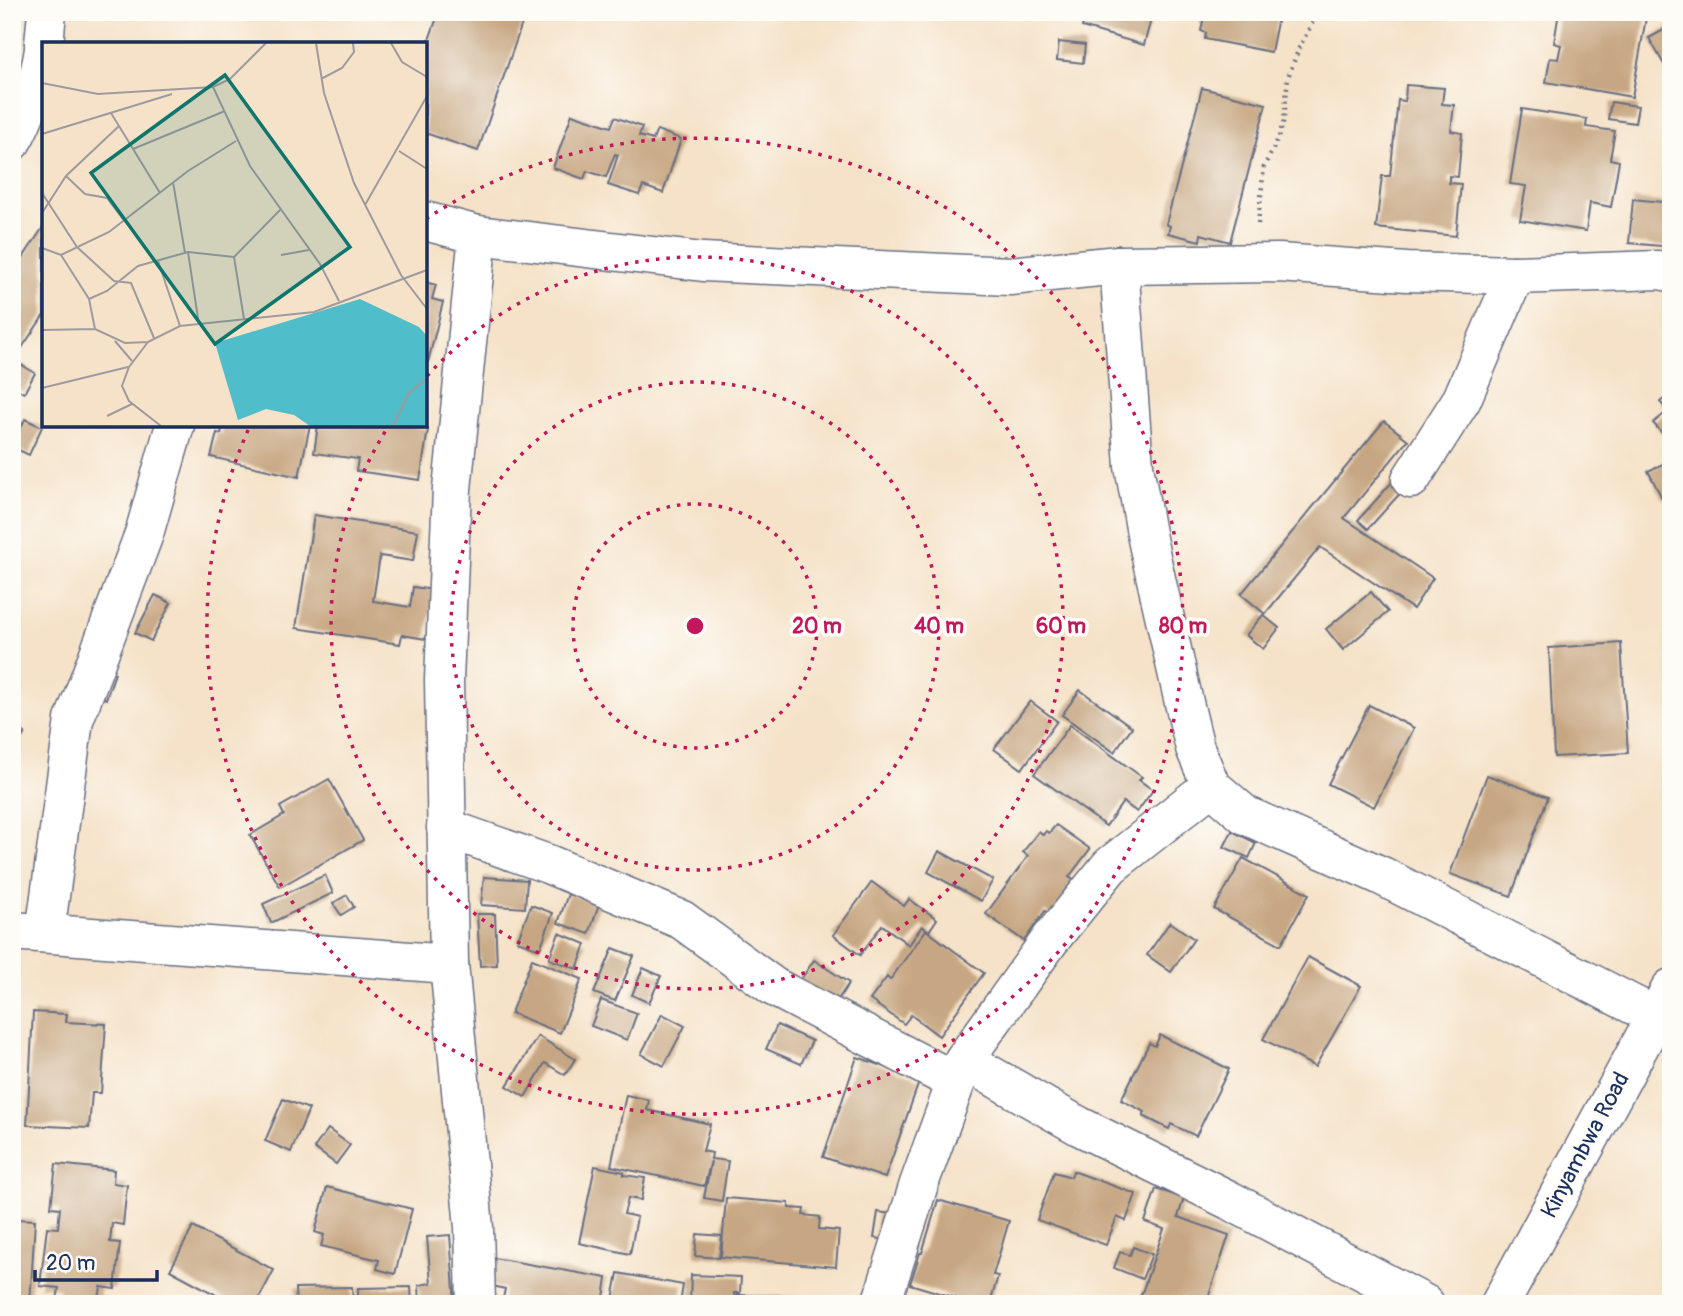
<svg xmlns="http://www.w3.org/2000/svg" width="1683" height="1316" viewBox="0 0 1683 1316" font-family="Pangolin,sans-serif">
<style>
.building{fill:#c7a783}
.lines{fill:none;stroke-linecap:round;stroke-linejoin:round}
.minor-casing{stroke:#676e83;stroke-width:41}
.tertiary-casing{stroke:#676e83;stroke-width:41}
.path{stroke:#676e83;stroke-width:4.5;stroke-dasharray:2 5;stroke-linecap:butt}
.minor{stroke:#fff;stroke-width:38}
.tertiary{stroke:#fff;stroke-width:38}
.ring{fill:none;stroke:#c2185b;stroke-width:3.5;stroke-dasharray:3.5 7}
.labels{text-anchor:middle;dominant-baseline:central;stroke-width:7;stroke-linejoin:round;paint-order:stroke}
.street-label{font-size:23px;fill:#1b2f5e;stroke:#fdfcf7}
.inset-road{fill:none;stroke:#9e9a9e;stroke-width:2}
.view{fill:#0f766e;fill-opacity:0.15;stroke:#0f766e;stroke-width:3.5}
.inset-edge{fill:none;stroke:#1b2f5e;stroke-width:3.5}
.centre{fill:#c2185b;stroke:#fdfcf7;stroke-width:3.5}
.ring-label{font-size:21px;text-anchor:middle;font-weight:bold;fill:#c2185b;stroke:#fdfcf7;stroke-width:7;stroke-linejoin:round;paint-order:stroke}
</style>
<rect width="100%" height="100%" fill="#fdfcf7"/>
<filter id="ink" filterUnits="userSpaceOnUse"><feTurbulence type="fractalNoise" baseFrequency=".0143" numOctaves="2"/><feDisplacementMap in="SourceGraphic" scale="14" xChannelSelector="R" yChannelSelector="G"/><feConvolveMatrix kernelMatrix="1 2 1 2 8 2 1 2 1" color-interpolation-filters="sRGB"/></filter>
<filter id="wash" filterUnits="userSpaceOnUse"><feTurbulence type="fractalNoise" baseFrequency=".00686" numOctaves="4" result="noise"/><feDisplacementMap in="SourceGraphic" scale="28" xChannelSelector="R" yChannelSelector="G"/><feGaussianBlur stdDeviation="1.57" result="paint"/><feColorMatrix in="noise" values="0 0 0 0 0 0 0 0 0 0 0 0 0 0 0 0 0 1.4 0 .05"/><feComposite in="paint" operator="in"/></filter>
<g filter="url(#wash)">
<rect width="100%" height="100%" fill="#f5e2c8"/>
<g id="blocks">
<g class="building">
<polygon points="439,12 526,12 478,151 425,133 425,51"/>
<polygon points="1086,12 1153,12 1144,45 1082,27"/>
<polygon points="1205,12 1279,12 1271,52 1205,39 1206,33 1201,31"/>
<polygon points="1559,12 1647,12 1632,97 1546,82 1550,58 1558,59 1561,45 1554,43"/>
<polygon points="1671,26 1671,77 1649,38"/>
<polygon points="1059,42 1085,45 1083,63 1057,60"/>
<polygon points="1406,85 1444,88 1442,104 1454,105 1451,131 1462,133 1458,177 1449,176 1449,183 1461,184 1456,236 1376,228 1382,176 1390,176 1398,100 1405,101"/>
<polygon points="1202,88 1266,104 1230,242 1201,234 1200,241 1168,233 1170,226 1166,224"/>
<polygon points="1611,102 1638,106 1635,123 1608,119"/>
<polygon points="1522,109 1587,119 1586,127 1615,131 1610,159 1619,161 1611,207 1590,203 1586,231 1520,220 1526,186 1510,184"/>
<polygon points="572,114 611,127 615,117 642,127 639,136 653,140 657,130 681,139 663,193 643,186 639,195 608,185 618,155 615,154 606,177 587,171 584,179 553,168"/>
<polygon points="1633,199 1671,203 1671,247 1629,243"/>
<polygon points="44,226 44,315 21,349 12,342 12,274"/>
<polygon points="425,282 436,285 432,299 443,302 428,362 425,361"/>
<polygon points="12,359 35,373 24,393 12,386"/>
<polygon points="1671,393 1671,443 1653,423 1668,411 1660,402"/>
<polygon points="25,419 42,427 29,455 12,447"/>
<polygon points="1384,421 1408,440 1344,518 1433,578 1413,609 1320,547 1265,614 1241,594"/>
<polygon points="223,425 310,425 299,477 211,457 217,433 221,434"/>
<polygon points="318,425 400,425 428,429 420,480 356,471 358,459 314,453"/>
<polygon points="1671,460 1671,496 1663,500 1648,471"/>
<polygon points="1394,480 1404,489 1368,529 1358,520"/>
<polygon points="314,515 418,531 413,561 380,556 373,601 410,607 413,587 434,590 426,639 402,635 400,644 296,628"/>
<polygon points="1371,592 1388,612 1343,650 1326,629"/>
<polygon points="155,595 171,603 151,641 135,633"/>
<polygon points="1263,615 1279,628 1263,649 1246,635"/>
<polygon points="1621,643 1628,753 1554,757 1549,648"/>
<polygon points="104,669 115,673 106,699 94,694"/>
<polygon points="1080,690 1132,727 1114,752 1062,715"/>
<polygon points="1030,701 1057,721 1022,769 994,749"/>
<polygon points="1369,705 1414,728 1374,807 1328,784"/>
<polygon points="12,725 25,733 12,753"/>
<polygon points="1070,725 1142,777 1139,780 1153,790 1137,812 1123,802 1106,826 1034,774"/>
<polygon points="1487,775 1548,797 1511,896 1450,874"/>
<polygon points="329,779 363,840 280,887 250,835 284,815 280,807"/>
<polygon points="1056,825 1090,849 1069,877 1076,882 1051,916 1045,911 1024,941 986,914 1028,856 1023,852 1039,831 1043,835 1046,831 1049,833"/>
<polygon points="1232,831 1256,843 1249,858 1224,847"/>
<polygon points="939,851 993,880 981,901 928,872"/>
<polygon points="1243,858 1309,894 1281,945 1214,909"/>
<polygon points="325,875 333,893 271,923 263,904"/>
<polygon points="484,877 527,880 525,908 481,905"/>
<polygon points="872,882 904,906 909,899 937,919 929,931 922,926 909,945 882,925 860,955 833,935"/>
<polygon points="568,894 599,904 589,934 558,923"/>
<polygon points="347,895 354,907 341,915 333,903"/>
<polygon points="531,905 553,913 540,949 517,941"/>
<polygon points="477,914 495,914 497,965 480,966"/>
<polygon points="1170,922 1194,939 1171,972 1147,955"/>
<polygon points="926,930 984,973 939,1036 911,1015 904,1024 870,1000 887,977 890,980"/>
<polygon points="559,933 586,944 577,969 549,959"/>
<polygon points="613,948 634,956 615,1001 594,993"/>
<polygon points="1308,957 1361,986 1315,1067 1263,1039"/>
<polygon points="532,959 582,979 560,1033 511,1013"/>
<polygon points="814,960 849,983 833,1007 798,984"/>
<polygon points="643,968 661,976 649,1003 632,995"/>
<polygon points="601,1000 637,1013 627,1040 591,1026"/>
<polygon points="33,1012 67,1014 66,1022 106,1024 101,1093 92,1093 89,1128 27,1125"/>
<polygon points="662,1014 685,1026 664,1066 641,1054"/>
<polygon points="777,1025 812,1041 801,1064 766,1049"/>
<polygon points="1160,1035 1229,1069 1196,1136 1171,1124 1169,1129 1143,1116 1145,1112 1121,1100 1149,1043 1155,1046"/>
<polygon points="538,1036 575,1059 565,1075 545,1063 525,1097 507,1086"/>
<polygon points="857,1057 920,1079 885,1178 823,1157"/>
<polygon points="626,1095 649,1100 647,1110 710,1124 703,1151 712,1153 711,1159 728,1161 722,1201 704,1198 711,1161 704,1186 611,1166"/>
<polygon points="283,1099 309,1109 291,1152 265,1141"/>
<polygon points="328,1129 350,1145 336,1164 314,1148"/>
<polygon points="56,1164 114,1170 113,1183 127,1185 123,1225 112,1223 110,1242 120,1243 115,1289 101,1287 98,1304 57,1301 59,1288 40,1286 47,1227 58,1228 60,1208 51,1207"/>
<polygon points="595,1166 624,1172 624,1175 645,1178 641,1200 628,1198 624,1214 637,1217 630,1254 579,1243"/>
<polygon points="1073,1171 1136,1194 1126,1221 1117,1217 1106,1245 1037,1220 1054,1172 1071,1177"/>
<polygon points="327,1187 412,1209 395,1274 377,1269 379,1260 321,1246 324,1235 315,1232"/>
<polygon points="1156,1189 1184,1198 1178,1217 1229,1235 1206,1304 1138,1304 1164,1229 1145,1222"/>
<polygon points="726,1198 789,1203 789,1208 804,1209 803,1215 820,1217 819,1229 839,1231 836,1267 721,1257"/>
<polygon points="938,1200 1009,1221 993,1275 998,1276 990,1304 976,1304 910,1284 920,1253 922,1253"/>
<polygon points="12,1209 16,1209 16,1219 35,1220 30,1304 12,1304"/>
<polygon points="878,1212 892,1214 888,1240 874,1238"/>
<polygon points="193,1227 274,1270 256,1304 233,1304 170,1270"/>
<polygon points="697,1234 722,1236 719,1258 695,1256"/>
<polygon points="450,1235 455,1304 420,1304 419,1285 431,1283 427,1237"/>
<polygon points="1133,1247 1152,1254 1142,1279 1114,1268 1120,1252 1130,1255"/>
<polygon points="494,1258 607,1278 603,1304 573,1304 545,1299 544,1304 502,1303 505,1289 489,1285"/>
<polygon points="618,1273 683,1285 680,1304 609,1304 610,1298 613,1299"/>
<polygon points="691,1275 741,1277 740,1293 734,1293 733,1304 690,1303"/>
<polygon points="352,1287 353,1304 296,1304 295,1288"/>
<polygon points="411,1287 412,1304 358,1304 358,1288"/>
<polygon points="737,1295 828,1297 828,1304 736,1304"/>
</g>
</g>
</g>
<g filter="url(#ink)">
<use href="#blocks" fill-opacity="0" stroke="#676e83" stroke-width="2"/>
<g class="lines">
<g class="minor-casing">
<g id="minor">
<polyline points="44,44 47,12"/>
<path d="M 12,141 C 25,119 41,74 44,49"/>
<polyline points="425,221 478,235 703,262 1010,276 1119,265 1279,263 1407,272 1515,275 1658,270 1671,272"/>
<polyline points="1119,265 1134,466 1147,539 1185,707 1195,748 1211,786 1245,815 1382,876 1655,1016"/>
<polyline points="1411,479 1462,399 1515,275"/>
<polyline points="446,828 548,864 682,920 774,987 956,1082"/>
<polyline points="12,931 449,964"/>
<polyline points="45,933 74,720 144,534 175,425"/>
<polyline points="964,1060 1079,1126 1231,1201 1425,1304"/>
<polyline points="476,1304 474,1227 449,964 444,680 452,489 478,235"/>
<polyline points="881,1304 919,1184 964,1060 1050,940 1110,866 1211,786"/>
</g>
</g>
<g class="tertiary-casing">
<polyline id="tertiary" points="1500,1304 1671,988"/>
</g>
<polyline class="path" points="1258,224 1264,167 1279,137 1284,119 1288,77 1299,48 1318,12"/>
<use href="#minor" class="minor"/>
<use href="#tertiary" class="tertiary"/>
</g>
</g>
<g class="ring">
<circle cx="695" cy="626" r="122"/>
<circle cx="695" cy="626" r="244"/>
<path d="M427 376A366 366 0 1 1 388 427"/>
<path d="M426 219A488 488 0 1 1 249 428"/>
</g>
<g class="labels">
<g class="street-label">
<text transform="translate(1585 1145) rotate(-62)">Kinyambwa Road</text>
</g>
</g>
<g transform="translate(42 42)">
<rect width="385" height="385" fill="#f5e2c8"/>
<path d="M 318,257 L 377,285 L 385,294 L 385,384 L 268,384 L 252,373 L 224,367 L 196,378 L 173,301 Z" fill="#50bdca"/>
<path class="inset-road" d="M 274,1 L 282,51 L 312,141 L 359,233 L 385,267M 349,1 L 360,20 L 385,35M 279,37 L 300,26 L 312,10 L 311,1M 0,41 L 56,52 L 171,45 L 188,37 L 224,1M 171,45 L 208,124 L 278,222 L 297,259M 69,71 L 118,151M 0,92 L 130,52M 91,107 L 183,69M 357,109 L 385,127M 24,134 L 43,152 L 65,156 L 83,180M 131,140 L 143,211M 0,151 L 35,205 L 72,239 L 89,241 L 112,296M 323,163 L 385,54M 0,171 L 24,134 L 77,84M 0,206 L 19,213 L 67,190 L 146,129 L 194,99M 146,210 L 157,283M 19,213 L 47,257 L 53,287M 239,213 L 267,208M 116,219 L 138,284M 47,257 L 65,249 L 96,224 L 146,210 L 192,215M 202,277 L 192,215 L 239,167M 0,288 L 53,287 L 83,301 L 106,300 L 138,284 L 272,270 L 385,228M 73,299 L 90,319M 106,300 L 87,325 L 80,344 L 87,359 L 119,384M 0,346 L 86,325M 65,374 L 90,362M 351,384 L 367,351 L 385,337"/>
<path class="view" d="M 183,33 L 308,205 L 173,302 L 49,131 Z"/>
<rect width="385" height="385" class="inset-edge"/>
</g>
<circle cx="695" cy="626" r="10" class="centre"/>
<g class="ring-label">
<text x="817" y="633">20 m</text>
<text x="939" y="633">40 m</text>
<text x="1061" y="633">60 m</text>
<text x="1183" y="633">80 m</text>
</g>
<rect width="1683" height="1316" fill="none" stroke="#fdfcf7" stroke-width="42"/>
<path d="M35 1270v10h122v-10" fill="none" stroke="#1b2f5e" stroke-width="3.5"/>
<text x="46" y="1270" font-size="21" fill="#1b2f5e" stroke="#fdfcf7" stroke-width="5" paint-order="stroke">20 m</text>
</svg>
